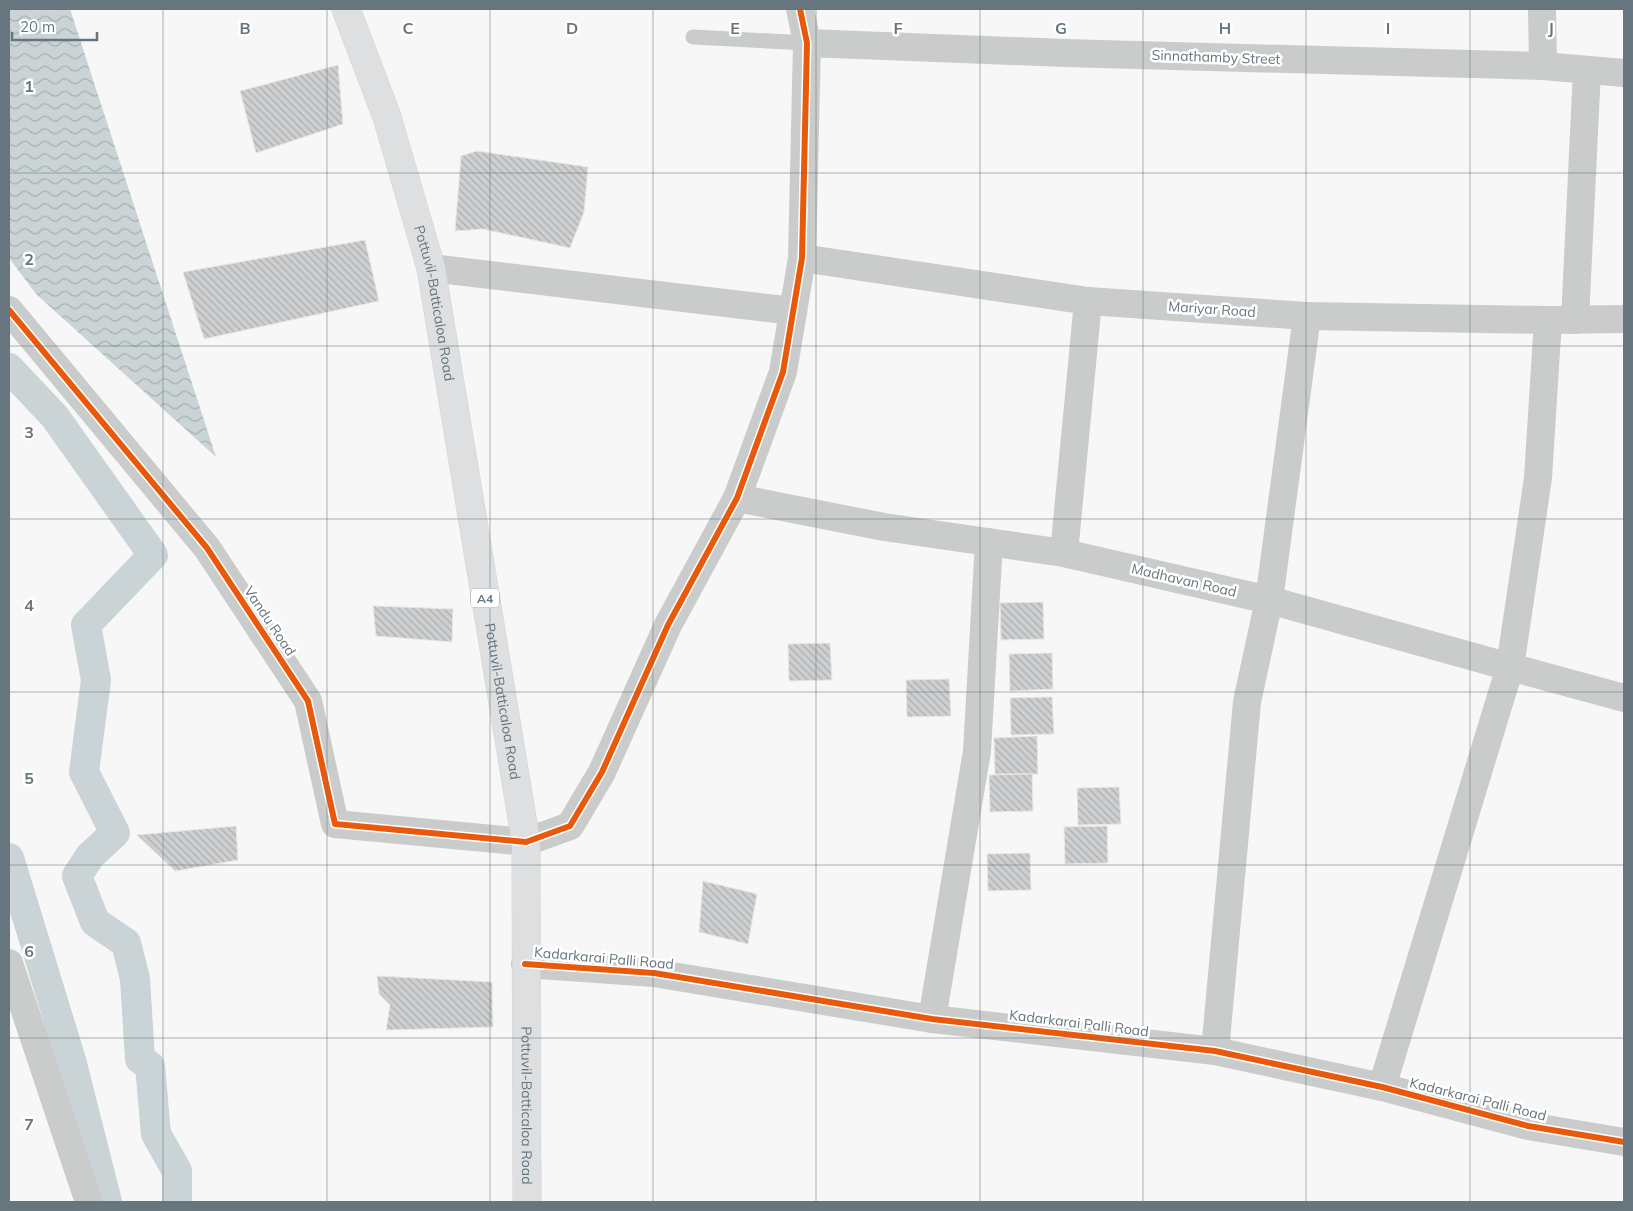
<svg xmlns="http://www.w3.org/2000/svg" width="1633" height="1211" viewBox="0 0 1633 1211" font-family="Mulish,sans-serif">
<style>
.water{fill:url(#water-waves)}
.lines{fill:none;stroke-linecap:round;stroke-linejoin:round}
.canal{stroke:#cad3d5;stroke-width:30}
.building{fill:url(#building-back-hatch);stroke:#e7e7e6}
.highway-casing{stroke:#d3d4d4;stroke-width:29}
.lane{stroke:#cacccc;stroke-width:15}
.street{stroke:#cacccc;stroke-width:28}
.highway{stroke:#dedfe0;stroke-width:28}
.cycleway-casing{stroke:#fff;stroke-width:9}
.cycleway{stroke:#e8590c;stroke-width:6}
.grid{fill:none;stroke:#66757e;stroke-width:1;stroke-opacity:0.55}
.labels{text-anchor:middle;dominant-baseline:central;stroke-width:5;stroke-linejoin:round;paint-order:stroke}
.shield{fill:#fff;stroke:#949ea5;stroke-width:1}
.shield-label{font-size:12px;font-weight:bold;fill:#66757e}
.street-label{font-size:14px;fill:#66757e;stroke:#fff}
.grid-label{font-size:16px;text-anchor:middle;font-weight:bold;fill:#66757e;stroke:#fff;stroke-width:5;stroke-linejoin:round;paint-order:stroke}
</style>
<defs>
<pattern id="water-waves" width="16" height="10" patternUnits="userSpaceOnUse" patternTransform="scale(1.25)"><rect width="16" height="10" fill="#cad3d5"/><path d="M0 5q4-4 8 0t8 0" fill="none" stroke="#a8b0b2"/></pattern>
<pattern id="building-back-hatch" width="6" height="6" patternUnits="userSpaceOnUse" patternTransform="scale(1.25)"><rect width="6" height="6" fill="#cecfd0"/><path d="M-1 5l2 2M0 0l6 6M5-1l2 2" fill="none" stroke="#abadae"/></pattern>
</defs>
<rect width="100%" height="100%" fill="#f7f7f7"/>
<polygon class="water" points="9,9 70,9 216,457 36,294 9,258"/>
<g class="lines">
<g class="canal">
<polyline points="9,368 55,417 153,555 86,625 96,680 84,772 115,833 90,856 77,876 95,922 126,943 135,979 140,1059 150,1066 156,1134 177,1171 177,1202"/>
<polyline points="9,858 71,1060 107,1202"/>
</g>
</g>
<g class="building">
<polygon points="338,65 343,124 256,153 240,91"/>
<polygon points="477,151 588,167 584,212 570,248 483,229 455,231 461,156"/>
<polygon points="365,240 379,301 204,339 183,272"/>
<polygon points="1043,602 1044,639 1001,640 1000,603"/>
<polygon points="373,606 453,609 452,642 376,636"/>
<polygon points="830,643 832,680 789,681 788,644"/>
<polygon points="1052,653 1053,689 1010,691 1009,654"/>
<polygon points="949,679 951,716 907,717 906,680"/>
<polygon points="1052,697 1054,734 1011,735 1010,698"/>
<polygon points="1037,736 1038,774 995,774 994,738"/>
<polygon points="1032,774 1033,811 990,812 989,775"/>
<polygon points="1119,787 1121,824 1078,825 1077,788"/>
<polygon points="236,826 238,860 175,871 137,835"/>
<polygon points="1107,826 1108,863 1065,864 1064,827"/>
<polygon points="1030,853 1031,890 988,891 987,854"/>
<polygon points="703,881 757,894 748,944 699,932"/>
<polygon points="377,976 492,982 493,1027 386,1030 390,1005 379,994"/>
</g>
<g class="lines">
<g class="highway-casing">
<g id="highway">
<path id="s1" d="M 346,9 L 387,117 L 431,268 L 526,842 L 527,1202"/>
</g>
</g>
<polyline class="lane" points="693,37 807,43"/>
<g class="street">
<polyline points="1542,9 1543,66"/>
<polyline points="807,43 1065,53 1543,66 1624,73"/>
<polyline points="802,258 1088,301 1307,316 1548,320 1624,319"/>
<polyline points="431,268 793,311"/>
<polyline points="9,310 207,548 308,701 335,824 526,842 570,826 602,772 668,625 737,498 783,372 802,258 807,43 800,9"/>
<polyline points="1575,320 1587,70"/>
<polyline points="737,498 884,527 1064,553 1269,600 1510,667 1624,698"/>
<polyline points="1064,553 1088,301"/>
<polyline points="9,963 89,1202"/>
<polyline points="525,964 654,973 932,1019 1215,1051 1382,1087 1528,1126 1624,1142"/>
<polyline points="932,1019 977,751 989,542"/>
<polyline points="1215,1051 1247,702 1269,600 1307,316"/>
<polyline points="1382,1087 1510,667 1538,478 1548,320"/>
</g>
<use href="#highway" class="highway"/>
<g class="cycleway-casing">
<g id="cycleway">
<polyline points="9,310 207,548 308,701 335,824 526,842 570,826 602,772 668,625 737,498 783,372 802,258 807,43 800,9"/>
<polyline points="525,964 654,973 932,1019 1215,1051 1382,1087 1528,1126 1624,1142"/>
</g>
</g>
<use href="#cycleway" class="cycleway"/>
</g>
<path class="grid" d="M 163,9 L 163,1202M 327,9 L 327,1202M 490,9 L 490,1202M 653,9 L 653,1202M 816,9 L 816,1202M 980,9 L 980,1202M 1143,9 L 1143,1202M 1306,9 L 1306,1202M 1470,9 L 1470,1202M 9,173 L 1624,173M 9,346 L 1624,346M 9,519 L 1624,519M 9,692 L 1624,692M 9,865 L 1624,865M 9,1038 L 1624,1038"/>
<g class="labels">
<rect class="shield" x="471" y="588.5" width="28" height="19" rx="4"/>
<g class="shield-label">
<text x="485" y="598">A4</text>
</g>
<g class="street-label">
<text transform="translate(1216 57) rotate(2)">Sinnathamby Street</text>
<text stroke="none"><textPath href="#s1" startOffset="308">Pottuvil-Batticaloa Road</textPath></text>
<text transform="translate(1212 309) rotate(4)">Mariyar Road</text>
<text transform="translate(1184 580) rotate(13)">Madhavan Road</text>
<text transform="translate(270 621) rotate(56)">Vandu Road</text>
<text stroke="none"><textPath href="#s1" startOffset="712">Pottuvil-Batticaloa Road</textPath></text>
<text transform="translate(604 958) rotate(5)">Kadarkarai Palli Road</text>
<text transform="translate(1079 1023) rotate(7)">Kadarkarai Palli Road</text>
<text transform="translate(1478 1099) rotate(14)">Kadarkarai Palli Road</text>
<text stroke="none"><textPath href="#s1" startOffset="1118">Pottuvil-Batticaloa Road</textPath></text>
</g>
</g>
<g class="grid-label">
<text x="245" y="34">B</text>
<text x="408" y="34">C</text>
<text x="572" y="34">D</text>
<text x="735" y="34">E</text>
<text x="898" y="34">F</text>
<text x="1061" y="34">G</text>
<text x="1225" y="34">H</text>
<text x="1388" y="34">I</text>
<text x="1551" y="34">J</text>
<text x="29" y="92">1</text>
<text x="29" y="265">2</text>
<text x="29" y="438">3</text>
<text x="29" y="611">4</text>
<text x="29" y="784">5</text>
<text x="29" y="957">6</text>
<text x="29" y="1130">7</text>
</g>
<rect width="1633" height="1211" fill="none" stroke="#66757e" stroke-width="20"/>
<path d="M12 32v8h85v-8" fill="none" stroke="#66757e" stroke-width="2.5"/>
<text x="20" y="32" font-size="15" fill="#66757e" stroke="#ffffff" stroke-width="4" paint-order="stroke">20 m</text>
</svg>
